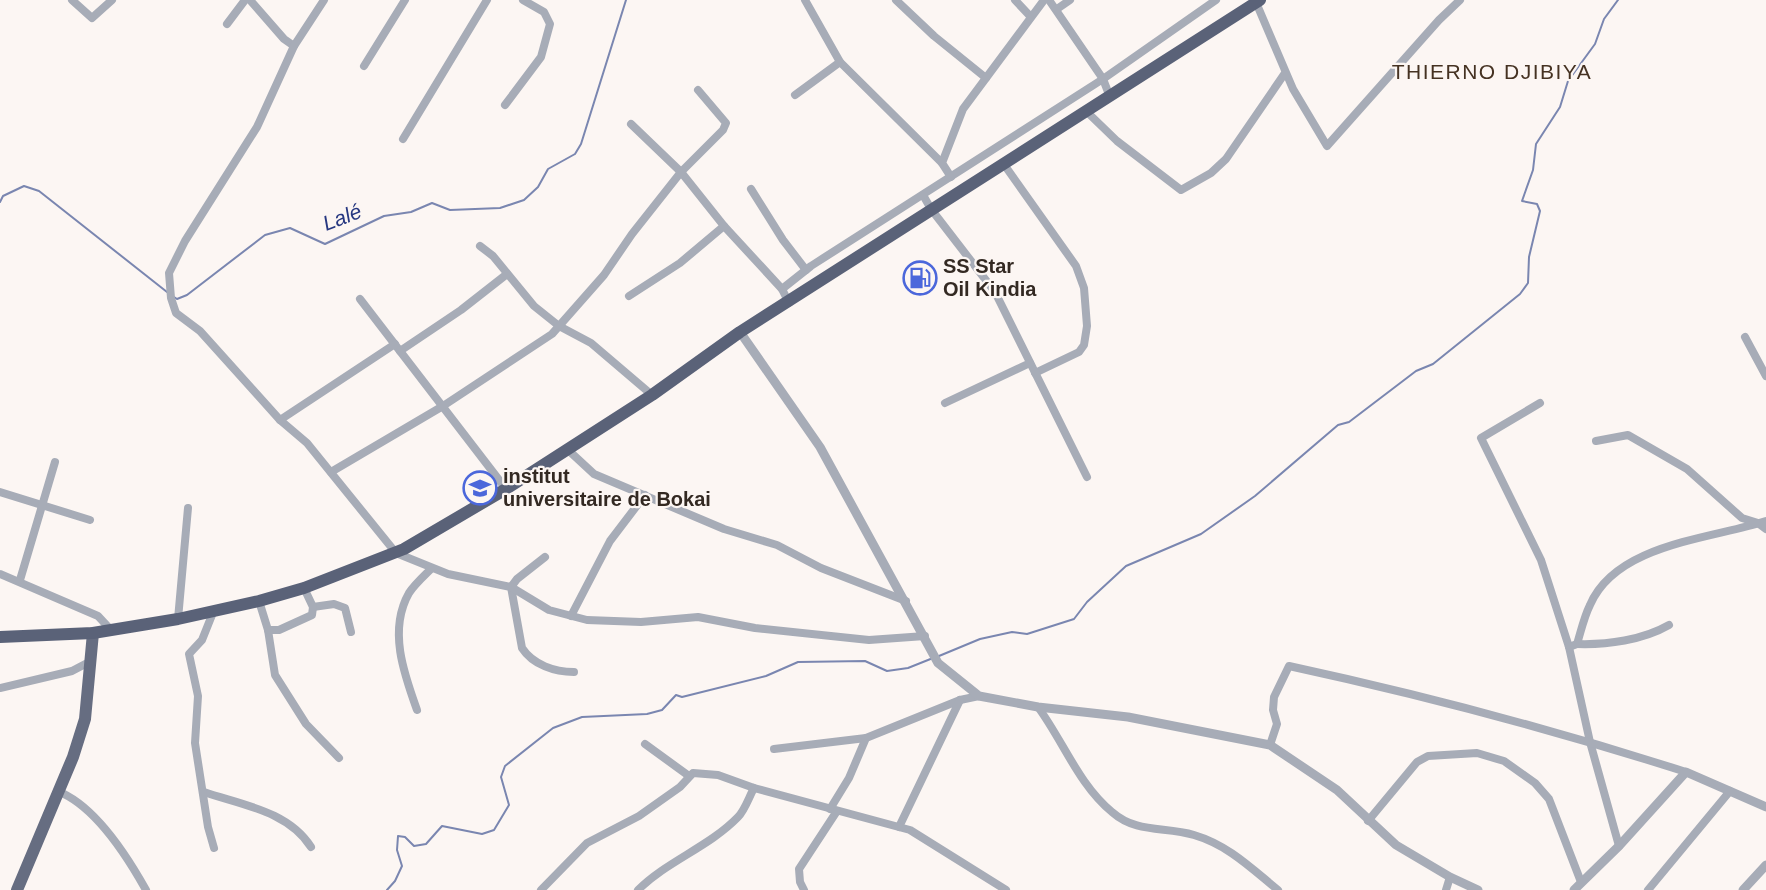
<svg xmlns="http://www.w3.org/2000/svg" width="1766" height="890" viewBox="0 0 1766 890" font-family="Helvetica,sans-serif">
<style>
.lines{fill:none;stroke-linecap:round;stroke-linejoin:round}
.stream{stroke:#7a86b0;stroke-width:2}
.minor{stroke:#a7acb7;stroke-width:8}
.tertiary{stroke:#a7acb7;stroke-width:9}
.primary{stroke:#666d81;stroke-width:12}
.trunk{stroke:#5a6278;stroke-width:12}
.labels{text-anchor:middle;dominant-baseline:central;stroke-width:4.5;stroke-linejoin:round;paint-order:stroke}
.poi-label{font-size:20px;font-weight:bold;fill:#332922;stroke:#fcf6f3;text-anchor:start}
.neighbourhood-label{font-size:21px;letter-spacing:1.5px;fill:#453222;stroke:#fcf6f3}
.water-label{font-size:21px;font-style:italic;fill:#273881;stroke:#fcf6f3}
</style>
<rect width="100%" height="100%" fill="#fcf6f3"/>
<g class="lines">
<g class="stream">
<polyline points="0,202 3,196 24,186 39,191 167,292"/>
<polyline points="174,297 177,299 187,295 265,235 290,228 325,244 384,216 411,212 432,203 450,210 500,208 524,200 538,187 548,169 575,154 581,144 626,0"/>
<polyline points="939,656 980,639 1012,632 1027,634 1074,619 1087,602 1126,566 1201,534 1255,496 1338,425 1349,422 1416,371 1433,364 1520,294 1528,283 1529,257 1540,211 1537,204 1522,201 1533,170 1536,144 1560,107 1568,81 1595,44 1604,19 1618,0"/>
<polyline points="387,890 395,881 402,866 397,850 398,836 405,837 414,846 426,844 442,826 482,834 494,830 509,805 501,777 505,766 553,728 582,717 647,714 662,710 676,695 682,697 766,676 798,662 865,661 887,671 908,668 933,658"/>
</g>
<g class="minor">
<polyline points="72,0 92,18 112,0"/>
<polyline points="250,0 284,39 294,46"/>
<path d="M 324,0 L 294,46 L 257,127 L 185,241 L 169,273 L 171,298 L 176,313 L 200,331 L 280,420 L 307,443 L 396,553 L 448,574 L 511,587 L 522,648 C 533,665 555,672 574,672"/>
<polyline points="805,0 840,62 942,163"/>
<polyline points="896,0 934,36 986,78"/>
<polyline points="1015,0 1030,16"/>
<polyline points="1049,0 1103,79 1110,97"/>
<polyline points="1255,0 1293,89 1327,146 1439,20 1460,0"/>
<polyline points="1057,9 1070,0"/>
<polyline points="227,24 245,0"/>
<polyline points="364,66 405,0"/>
<polyline points="795,95 840,62"/>
<polyline points="505,105 541,57 550,24 544,12 523,0"/>
<polyline points="1086,111 1117,141 1181,190 1211,173 1226,159 1285,73"/>
<polyline points="631,124 681,172 724,226 782,289 789,303"/>
<polyline points="403,139 487,0"/>
<polyline points="1003,163 1076,266 1084,288 1087,326 1084,345 1079,352 1035,373"/>
<polyline points="951,177 942,163 963,109 1044,0"/>
<polyline points="751,189 783,240 806,270"/>
<polyline points="923,195 931,209 995,292 1087,477"/>
<polyline points="480,246 493,256 534,306 559,326 591,343 652,395"/>
<polyline points="782,289 811,266 1103,79 1216,0"/>
<polyline points="629,296 680,263 724,226"/>
<polyline points="360,299 506,489"/>
<polyline points="1745,337 1766,376"/>
<polyline points="400,351 461,310 507,274"/>
<polyline points="945,403 1030,363"/>
<polyline points="1540,403 1481,438 1541,560 1569,647 1590,742 1619,846"/>
<polyline points="280,420 395,344"/>
<polyline points="1596,441 1628,435 1687,469 1742,518 1758,523 1766,529"/>
<polyline points="567,449 594,474 724,529 777,545 821,568 906,601"/>
<polyline points="331,472 443,406 552,334 604,275 632,234 681,172 723,130 726,123 698,90"/>
<polyline points="0,492 90,520"/>
<polyline points="545,557 517,579 511,587 549,610 587,620 641,622 698,617 755,628 869,640 925,636"/>
<polyline points="0,574 98,616 111,630"/>
<polyline points="20,580 55,462"/>
<polyline points="259,601 268,630 275,675 306,724 339,758"/>
<polyline points="313,607 334,604 345,608 351,632"/>
<polyline points="571,616 610,541 645,495"/>
<polyline points="178,619 188,508"/>
<polyline points="268,630 279,630 312,615 313,607 304,588"/>
<path d="M 1577,644 C 1607,645 1643,640 1669,625"/>
<path d="M 1569,647 L 1577,644 C 1581,631 1584,617 1590,605 C 1616,544 1710,539 1766,521"/>
<polyline points="0,688 72,671 91,661"/>
<path d="M 1038,707 C 1063,741 1079,785 1112,812 C 1137,834 1165,826 1194,835 C 1228,845 1251,868 1278,890"/>
<path d="M 417,710 C 404,674 388,630 409,593 C 415,584 424,576 431,569"/>
<polyline points="645,744 689,776"/>
<path d="M 1270,745 L 1277,724 L 1273,710 L 1274,697 L 1289,666 C 1423,695 1555,730 1686,772"/>
<polyline points="774,749 866,738"/>
<path d="M 57,791 C 95,805 127,856 146,890"/>
<path d="M 204,792 C 242,805 288,811 311,847"/>
<polyline points="830,809 849,778 866,738 960,700 979,696"/>
<polyline points="1368,821 1417,762 1428,756 1477,753 1504,761 1535,783 1549,799 1581,882"/>
<polyline points="899,827 960,700"/>
<polyline points="214,848 208,827 195,743 198,696 189,654 202,640 214,610"/>
<polyline points="541,890 587,843 639,816 680,787 693,773 718,775 754,788 910,830 1006,890"/>
<path d="M 638,890 C 667,861 709,847 738,817 C 745,810 749,797 754,788"/>
<polyline points="804,890 800,882 799,869 837,811"/>
<polyline points="1446,890 1450,877"/>
<polyline points="1648,890 1730,791"/>
</g>
<g class="tertiary">
<polyline points="740,332 820,447 938,663 979,696 1038,707 1128,717 1270,745 1337,790 1396,845 1450,877 1478,890"/>
<polyline points="1574,890 1619,846 1686,772 1766,807"/>
<polyline points="1743,890 1766,865"/>
</g>
<polyline class="primary" points="17,890 73,757 85,719 93,633"/>
<polyline class="trunk" points="0,637 93,633 178,619 259,601 304,588 404,549 506,489 652,395 740,332 1260,0"/>
</g>
<defs>
<g id="fuel-ring" transform="scale(1.725)"><circle r="9.5" fill="#fcf6f3" stroke="#4b67db" stroke-width="1.5"/><path d="M-5.5-6h7V0h2V4h1.3V-2.5L3-4.5l.8-.8L6-3V5H2.5V1h-1V6h-7ZM-4.2-4.7v3.2H.2V-4.7Z" fill="#4b67db"/></g>
<g id="university-ring" transform="scale(1.725)"><circle r="9.5" fill="#fcf6f3" stroke="#4b67db" stroke-width="1.5"/><path d="M0-5L7-2L0 1L-7-2ZM-4 1L0 2.5L4 1V4Q0 6-4 4Z" fill="#4b67db"/></g>
</defs>
<g fill-rule="evenodd">
<use href="#fuel-ring" x="920" y="278"/>
<use href="#university-ring" x="480" y="488"/>
</g>
<g class="labels">
<g class="poi-label">
<text x="943" y="266">SS Star<tspan x="943" dy="23">Oil Kindia</tspan></text>
<text x="503" y="476">institut<tspan x="503" dy="23">universitaire de Bokai</tspan></text>
</g>
<g class="neighbourhood-label">
<text x="1492" y="71">THIERNO DJIBIYA</text>
</g>
<g class="water-label">
<text transform="translate(342 217) rotate(-21)">Lalé</text>
</g>
</g>
</svg>
